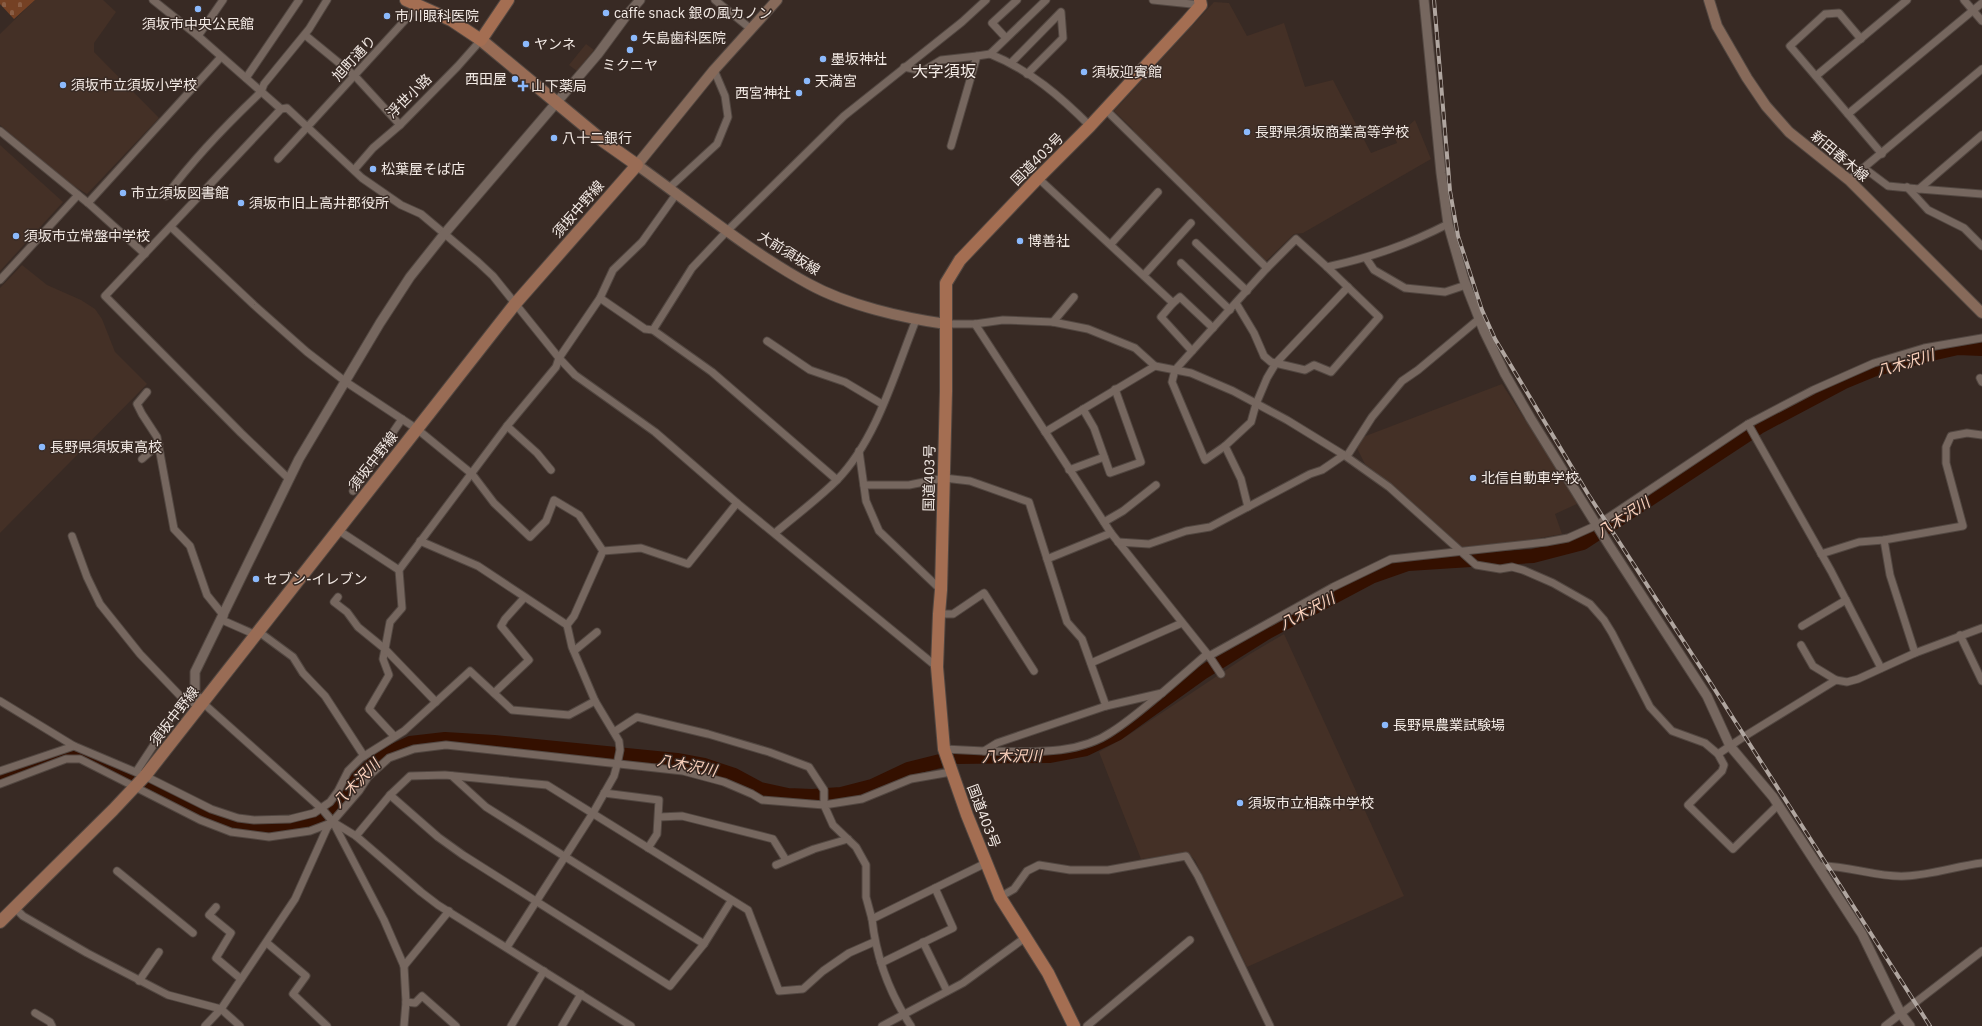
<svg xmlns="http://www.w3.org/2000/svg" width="1982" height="1026" viewBox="0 0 1982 1026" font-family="'IBM Plex Sans','Noto Sans JP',sans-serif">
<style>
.built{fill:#443026}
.cemetery{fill:url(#cemetery-stones)}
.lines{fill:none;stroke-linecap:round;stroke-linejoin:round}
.river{stroke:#341000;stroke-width:14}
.minor-casing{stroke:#524741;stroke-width:9}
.tertiary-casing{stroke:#524741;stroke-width:11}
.secondary-casing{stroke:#524741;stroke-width:12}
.primary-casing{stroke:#524741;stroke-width:14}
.trunk-casing{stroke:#524741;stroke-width:14}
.minor{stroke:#76675f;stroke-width:7}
.tertiary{stroke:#76675f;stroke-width:9}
.secondary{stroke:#876a5a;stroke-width:10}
.primary{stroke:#996c55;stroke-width:12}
.trunk{stroke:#a46e52;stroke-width:12}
.rail-casing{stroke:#b0a6a0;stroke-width:4}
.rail{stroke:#382a24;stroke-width:2.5;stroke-dasharray:8;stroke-linecap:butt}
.poi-dot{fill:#8bb9fc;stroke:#382a24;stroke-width:1.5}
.labels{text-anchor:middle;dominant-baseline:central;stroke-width:3;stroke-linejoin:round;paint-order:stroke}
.poi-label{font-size:14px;fill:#f3eae5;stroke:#382a24;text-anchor:start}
.street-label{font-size:14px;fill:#f3eae5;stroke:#382a24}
.water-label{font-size:15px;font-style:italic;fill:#fbd1bc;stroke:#382a24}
.quarter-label{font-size:16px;fill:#f3eae5;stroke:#382a24}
</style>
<defs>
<pattern id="cemetery-stones" width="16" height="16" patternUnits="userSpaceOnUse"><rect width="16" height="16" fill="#754124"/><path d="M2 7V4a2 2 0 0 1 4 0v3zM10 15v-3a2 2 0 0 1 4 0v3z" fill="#895d44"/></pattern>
</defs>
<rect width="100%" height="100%" fill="#382a24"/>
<g class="built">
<polygon points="35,0 103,0 116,12 94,43 94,52 159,118 87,194 69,183 0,125 0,34"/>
<polygon points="1214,2 1229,3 1247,36 1284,23 1305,87 1333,80 1371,153 1397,143 1395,138 1415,120 1431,159 1303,233 1294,234 1266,261 1136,135 1132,128 1114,111"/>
<polygon points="586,44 594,50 577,71 569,65"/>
<polygon points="0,145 63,202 0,271"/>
<polygon points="22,265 47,285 81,300 95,309 102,319 115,352 147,384 0,533 0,288"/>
<polygon points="1502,384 1579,503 1555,514 1562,534 1523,541 1462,547 1401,492 1365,464 1357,448 1363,437"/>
<polygon points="1284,634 1404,896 1247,967 1195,860 1190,855 1184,853 1141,859 1099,752 1127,736 1250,654"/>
</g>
<polygon class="cemetery" points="0,0 35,0 14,19 0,4"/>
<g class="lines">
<polyline class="river" points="0,777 72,754 91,759 222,821 261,827 292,826 315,821 335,806 360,776 382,756 410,743 445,739 494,742 677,760 704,765 734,775 760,789 788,795 812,796 841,794 872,786 908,769 956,757 1049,756 1086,749 1117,734 1202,673 1266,633 1371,577 1408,564 1533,556 1583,543 1761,426 1844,382 1873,370 1927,355 1958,348 1982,349"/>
<g class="minor-casing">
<g id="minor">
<polyline points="153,0 198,36 281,109"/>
<polyline points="715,0 751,29"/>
<polyline points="1153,0 1201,5"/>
<polyline points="1964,0 1982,21"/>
<polyline points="305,35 355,76 400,125"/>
<polyline points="198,36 223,0"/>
<polyline points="1006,38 992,23 1017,0"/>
<polyline points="1861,39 1839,13 1825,14 1790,46 1882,154"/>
<path d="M 990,54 C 1030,70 1061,97 1090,126"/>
<polyline points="1011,63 1061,12 1063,38 1027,74"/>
<polyline points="904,67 923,71 941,60 977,56"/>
<polyline points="1816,76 1907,0"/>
<polyline points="246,78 299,0"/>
<polyline points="1106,110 1267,268"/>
<polyline points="1848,114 1982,3"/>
<polyline points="0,131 88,203 145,254"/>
<polyline points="951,146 977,56 990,54 1046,0"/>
<polyline points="278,159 418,6"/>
<polyline points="1864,168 1888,186 1919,189 1982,135"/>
<polyline points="354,170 373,148 400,125 458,66 481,40"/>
<polyline points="1038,178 1173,303 1180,297 1213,328"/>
<polyline points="1849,180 1982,69"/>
<polyline points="1907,187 1928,210 1964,228 1982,246"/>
<polyline points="669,188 717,144 728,117 725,96 714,70"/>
<polyline points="1919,189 1982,194"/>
<path d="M 166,196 C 195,157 226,125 261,92 L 264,84 L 309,29 L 327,0"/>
<polyline points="88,203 221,57"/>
<polyline points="171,227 254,305 307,352 346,382 417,429 472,474 494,503 530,537 546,521 554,500 579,515 603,551"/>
<polyline points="1196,243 1247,291"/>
<polyline points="1111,244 1158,192"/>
<polyline points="1366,258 1374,270 1405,288 1445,292 1466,285"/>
<polyline points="1181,263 1230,310"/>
<polyline points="1144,275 1191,223"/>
<polyline points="0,280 78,195"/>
<path d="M 1348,287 L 1276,363 L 1267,378 L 1256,404 L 1251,422 L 1225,446 L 1205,460 L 1172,382 L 1175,370 L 1267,268 L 1296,239 L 1327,267 C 1372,257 1407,245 1448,224"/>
<polyline points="600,298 645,329 653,330 712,372 837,480"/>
<polyline points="1173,303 1161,317 1192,351"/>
<polyline points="1236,303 1254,333 1264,356 1271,362 1305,370 1314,365 1331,372 1379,317 1327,267"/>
<polyline points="1053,322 1074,297"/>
<polyline points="946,324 975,324 1003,320 1053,322 1088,329 1135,348 1155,366 1191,373 1233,391 1287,420 1344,455 1389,487 1476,565 1500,569 1512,567 1523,570 1553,583 1590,604 1604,620 1612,633 1650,707 1672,731 1705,743 1718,754 1724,765 1722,771 1688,805 1733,849 1778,805"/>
<polyline points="975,324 1111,533 1209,656 1221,674"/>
<polyline points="653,330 692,268 728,230 844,116 962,22 986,0"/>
<polyline points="767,341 810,370 845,382 882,404"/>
<polyline points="1980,378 1982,382"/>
<polyline points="147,392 137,404 142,414 157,437 174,529 190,546 207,595 224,616"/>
<polyline points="1083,409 1094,428 1110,473 1141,462 1115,389"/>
<polyline points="1748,424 1831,571 1881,668"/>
<polyline points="507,426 537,453 551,470"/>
<polyline points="1045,432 1155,366"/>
<polyline points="1225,446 1241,479 1248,507"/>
<polyline points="859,451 866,501 879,531 941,590"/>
<polyline points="1347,456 1372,417 1402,381 1418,370 1479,319"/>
<polyline points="142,459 159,444"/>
<polyline points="1069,470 1104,457"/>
<polyline points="289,479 241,433 105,296 281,109 287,108 362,178 401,205 421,214 478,262 493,276 559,358 575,375 655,432 737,503 937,667"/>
<polyline points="864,485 909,485 944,478 970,481 1029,502 1067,622 1082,639 1106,706 997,743 984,751 944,749"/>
<polyline points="353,491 402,419"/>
<polyline points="1104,522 1123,511 1156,485"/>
<polyline points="338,530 399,570"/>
<path d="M 775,533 C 795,516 818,499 837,480 C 877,439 895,372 916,320"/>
<polyline points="72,536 87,577 100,604 140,654 186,702"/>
<polyline points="1884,540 1890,575 1915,653"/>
<polyline points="420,541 478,566 567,625"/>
<polyline points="1118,542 1149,544 1186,531 1210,527 1310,474 1322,470 1344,455"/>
<polyline points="1821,554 1859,542 1884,540 1963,526 1946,463 1946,447 1951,436 1967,433 1982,435"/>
<polyline points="1047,559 1111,533"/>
<polyline points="338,597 334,602 347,612 358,627 385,649 383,659 389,675 369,709 394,736"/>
<polyline points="939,614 953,614 984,593 1034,671"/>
<polyline points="222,620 256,635"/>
<polyline points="1802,626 1846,600"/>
<polyline points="259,632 293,657 303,673 325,696 364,756"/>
<polyline points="1960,635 1982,681"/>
<polyline points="1801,645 1813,666 1836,680"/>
<polyline points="574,651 597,632"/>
<polyline points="1209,656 1333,587 1391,559 1546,542 1568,538 1597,525 1748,424 1813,390 1874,363 1924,348 1982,338"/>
<polyline points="1091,663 1182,623"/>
<polyline points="494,693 529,660 501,626 505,619 524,598"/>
<polyline points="0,701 74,746 145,776 211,809 238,818 254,820 290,819 314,813 330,802 338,791 348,771 361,758 404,731 470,671 512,710 569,715 595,701"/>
<polyline points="436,702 385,649 390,622 402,608 399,570 507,426 556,367 559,358 600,298 613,270 642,242 677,193"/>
<polyline points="1106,706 1162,693 1207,654"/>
<path d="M 984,751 C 1026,751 1076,757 1113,731 C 1130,720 1146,706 1162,693"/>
<polyline points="1718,754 1745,736 1836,680 1847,682 1858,679 1915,653 1982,628"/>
<polyline points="0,771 74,746"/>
<polyline points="136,772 182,702 203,703 323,810 333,822 356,836 421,892 438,905 631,1026"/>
<polyline points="452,776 486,807 704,944"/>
<polyline points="0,784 66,759 80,759 200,820 231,832 269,837 310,831 331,823"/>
<polyline points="604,793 659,800 657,834 648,848"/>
<polyline points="390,795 438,837 463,855 670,986 704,944 731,901"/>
<polyline points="659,817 682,816 773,839 786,860"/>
<polyline points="333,822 384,920 404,966 406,1002 404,1026"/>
<polyline points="356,836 390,795 410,776 445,775 547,785 748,910 779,991 803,989 823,971 849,953 874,942"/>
<polyline points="776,865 814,849 848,839"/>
<path d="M 1818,866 C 1849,865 1877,878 1906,876 C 1932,875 1957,866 1982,863"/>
<polyline points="117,871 193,933"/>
<polyline points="1000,897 1014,889 1027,871 1039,865 1070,870 1108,870 1186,856 1198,876 1270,1026"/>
<polyline points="216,907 209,915 231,933 216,958 241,979"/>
<polyline points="15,908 23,916 87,953 168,995 221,1009 240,1026"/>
<polyline points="872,919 866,897 866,865 856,847 833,825 824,805 862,799 911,779 951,772"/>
<polyline points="923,942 947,991"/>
<polyline points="267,943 306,976 293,994 327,1026"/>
<polyline points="507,947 593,813 614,776 617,765 620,750 619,741 595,701 572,647 567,625 574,616 603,551 641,548 688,564 737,503"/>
<polyline points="881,963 953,928 935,888"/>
<polyline points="404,966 449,911"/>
<polyline points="139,981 159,952"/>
<polyline points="406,1002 415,1003 422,996 456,1026"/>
<polyline points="35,1013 50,1022 52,1026"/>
<polyline points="205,1026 221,1009 295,899 327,828 359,791 368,777 389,758 414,749 446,745 683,771 724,782 752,794 762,800 824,805 824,790 809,767 769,752 708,734 637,717 614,732"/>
<polyline points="511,1026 544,971"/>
<polyline points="562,1026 581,994"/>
<polyline points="882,1026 963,983 1026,937"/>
<path d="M 911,1026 C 890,994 876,956 872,919 L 986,863"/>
<polyline points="1087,1026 1190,940"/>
<polyline points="1885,1026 1982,951"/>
</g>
</g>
<g class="tertiary-casing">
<g id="tertiary">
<polyline points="1424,0 1441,173 1448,224 1464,280 1484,331 1505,374 1531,419 1609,545 1707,696 1730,746 1773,797 1862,934 1901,1014 1910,1026"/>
<polyline points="203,703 195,694 195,672 299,459 380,323 410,277 445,233 598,54 626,16 640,0"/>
</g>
</g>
<g class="secondary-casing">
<g id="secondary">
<path d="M 777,0 L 714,70 L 637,165 C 692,204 750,252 809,284 C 847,305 903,318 946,324"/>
<polyline points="1709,0 1717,26 1747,78 1766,106 1789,132 1849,180 1982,313"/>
</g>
</g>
<g class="primary-casing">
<polyline id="primary" points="0,922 113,810 145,776 515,304 637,165 603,141 481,40"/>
</g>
<g class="trunk-casing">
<g id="trunk">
<polyline points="406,0 451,20 481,40 508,0"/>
<polyline points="1074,1026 1048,973 1000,897 967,815 944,749 937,667 939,614 941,590 946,391 946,283 960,260 1038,178 1090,126 1187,21 1201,5 1200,0"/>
</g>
</g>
<use href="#minor" class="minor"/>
<use href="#tertiary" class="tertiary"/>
<use href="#secondary" class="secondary"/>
<use href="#primary" class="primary"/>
<use href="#trunk" class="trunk"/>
<g class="rail-casing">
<polyline id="rail" points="1434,0 1450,191 1458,236 1482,310 1495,339 1588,494 1701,668 1930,1026"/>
</g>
<use href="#rail" class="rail"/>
</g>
<g class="poi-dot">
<circle cx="198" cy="9" r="4"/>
<circle cx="606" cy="13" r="4"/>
<circle cx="387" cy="16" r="4"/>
<circle cx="634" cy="38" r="4"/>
<circle cx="526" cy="44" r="4"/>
<circle cx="630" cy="50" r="4"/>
<circle cx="823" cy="59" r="4"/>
<circle cx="1084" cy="72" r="4"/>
<circle cx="515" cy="79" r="4"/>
<circle cx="807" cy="81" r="4"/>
<circle cx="63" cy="85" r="4"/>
<path d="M521 80h4v4h4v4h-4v4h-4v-4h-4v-4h4z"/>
<circle cx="799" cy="93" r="4"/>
<circle cx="1247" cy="132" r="4"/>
<circle cx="554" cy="138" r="4"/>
<circle cx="373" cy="169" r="4"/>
<circle cx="123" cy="193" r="4"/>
<circle cx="241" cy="203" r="4"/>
<circle cx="16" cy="236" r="4"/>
<circle cx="1020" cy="241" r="4"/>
<circle cx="42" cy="447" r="4"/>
<circle cx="1473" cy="478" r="4"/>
<circle cx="256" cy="579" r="4"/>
<circle cx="1385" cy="725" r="4"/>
<circle cx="1240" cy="803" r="4"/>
</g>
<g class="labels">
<g class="poi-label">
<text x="614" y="13">caffe snack 銀の風カノン</text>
<text x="395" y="16">市川眼科医院</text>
<text x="198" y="24" text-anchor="middle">須坂市中央公民館</text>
<text x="642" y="38">矢島歯科医院</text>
<text x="534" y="44">ヤンネ</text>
<text x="831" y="59">墨坂神社</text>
<text x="630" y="65" text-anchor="middle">ミクニヤ</text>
<text x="1092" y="72">須坂迎賓館</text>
<text x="507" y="79" text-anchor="end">西田屋</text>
<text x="815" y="81">天満宮</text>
<text x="71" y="85">須坂市立須坂小学校</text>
<text x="531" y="86">山下薬局</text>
<text x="791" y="93" text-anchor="end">西宮神社</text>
<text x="1255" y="132">長野県須坂商業高等学校</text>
<text x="562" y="138">八十二銀行</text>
<text x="381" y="169">松葉屋そば店</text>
<text x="131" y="193">市立須坂図書館</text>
<text x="249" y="203">須坂市旧上高井郡役所</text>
<text x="24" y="236">須坂市立常盤中学校</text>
<text x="1028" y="241">博善社</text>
<text x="50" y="447">長野県須坂東高校</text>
<text x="1481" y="478">北信自動車学校</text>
<text x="264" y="579">セブン-イレブン</text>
<text x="1393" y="725">長野県農業試験場</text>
<text x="1248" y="803">須坂市立相森中学校</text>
</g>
<g class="street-label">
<text transform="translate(354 58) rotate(-47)">旭町通り</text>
<text transform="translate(409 96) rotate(-44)">浮世小路</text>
<text transform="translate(1840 156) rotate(40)">新田春木線</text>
<text transform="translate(1037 159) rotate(-45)">国道403号</text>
<text transform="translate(578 209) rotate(-49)">須坂中野線</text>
<text transform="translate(789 253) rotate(32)">大前須坂線</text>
<text transform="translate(373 461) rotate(-52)">須坂中野線</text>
<text transform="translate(929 478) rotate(-89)">国道403号</text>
<text transform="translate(174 716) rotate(-52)">須坂中野線</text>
<text transform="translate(984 816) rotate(69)">国道403号</text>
</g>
<g class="water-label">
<text transform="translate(1905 363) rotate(-17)">八木沢川</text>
<text transform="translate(1623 517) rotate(-33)">八木沢川</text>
<text transform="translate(1307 611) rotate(-28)">八木沢川</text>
<text transform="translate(1012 756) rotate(-1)">八木沢川</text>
<text transform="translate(687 765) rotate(11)">八木沢川</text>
<text transform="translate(356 783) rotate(-46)">八木沢川</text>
</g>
<g class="quarter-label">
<text x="944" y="71">大字須坂</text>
</g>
</g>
</svg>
